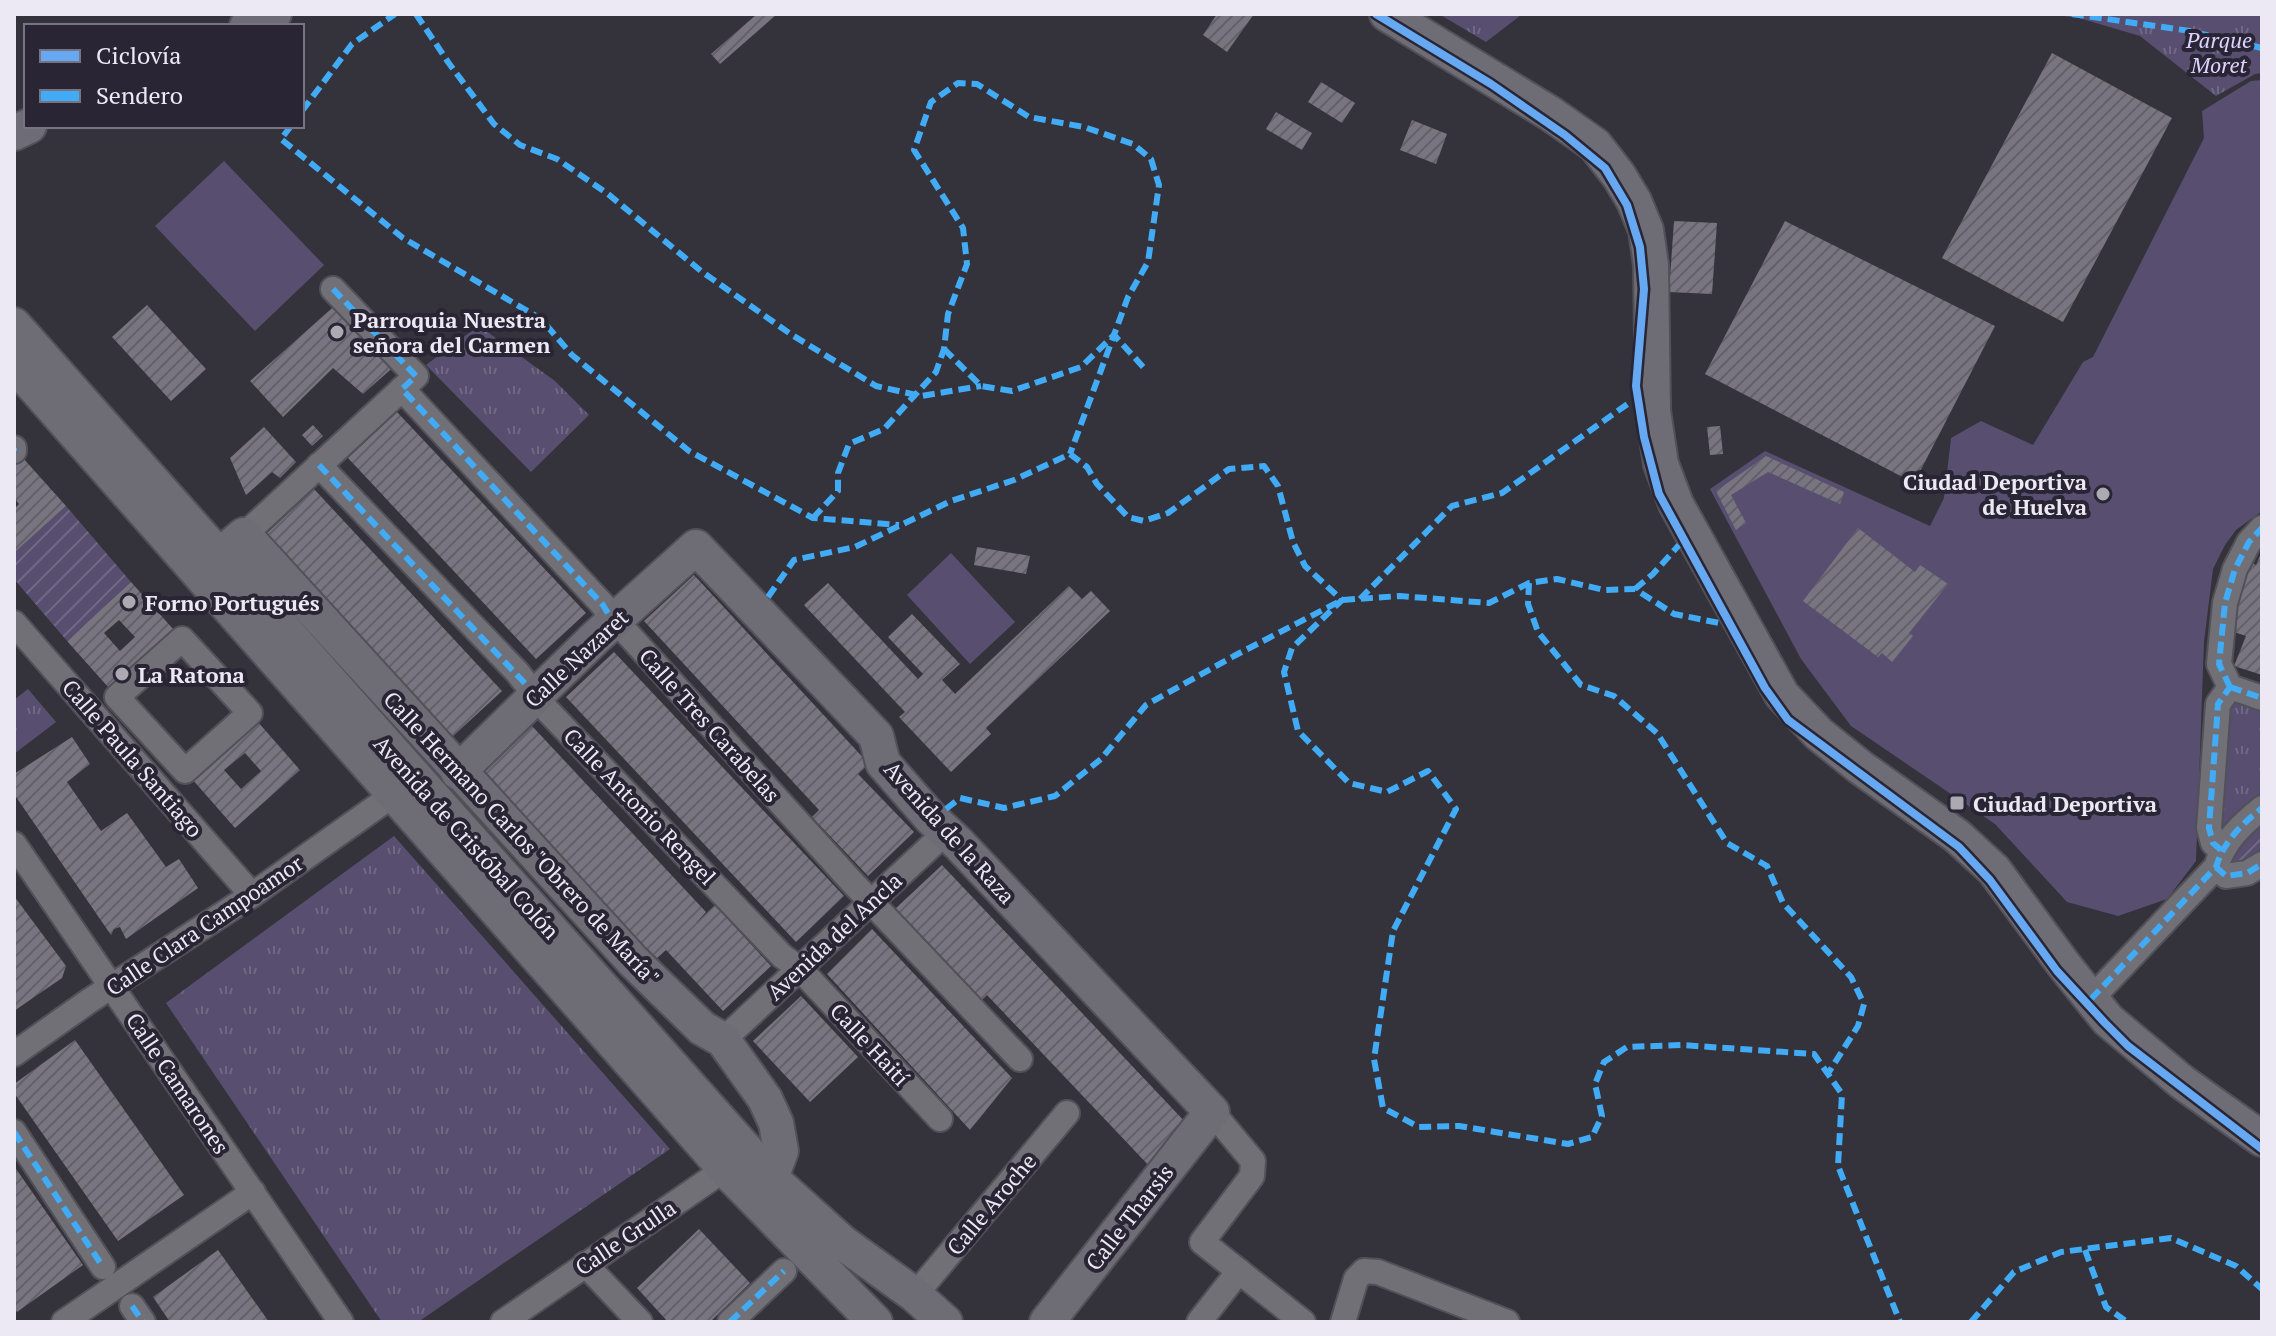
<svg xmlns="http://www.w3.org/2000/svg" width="2276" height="1336" viewBox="0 0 2276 1336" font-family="'PT Serif',serif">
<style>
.park{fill:url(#park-tufts)}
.garden{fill:url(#garden-furrows)}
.pitch{fill:#584f70}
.building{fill:url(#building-hatch);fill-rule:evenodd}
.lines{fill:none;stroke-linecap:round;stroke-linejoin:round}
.street-casing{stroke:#525058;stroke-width:28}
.secondary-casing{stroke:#525058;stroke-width:38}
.street{stroke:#717076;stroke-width:24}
.secondary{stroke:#6e6c75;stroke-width:34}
.quiet{stroke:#42abf6;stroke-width:6;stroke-dasharray:12 6;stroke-linecap:butt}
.cycleway-casing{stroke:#292534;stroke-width:13}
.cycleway{stroke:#66a8f1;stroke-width:8}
.poi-dot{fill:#aca9b3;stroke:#292534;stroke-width:3}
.labels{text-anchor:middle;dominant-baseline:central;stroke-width:8;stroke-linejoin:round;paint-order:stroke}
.park-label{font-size:22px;font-style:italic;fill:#ded3fe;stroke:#292534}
.poi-label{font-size:22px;font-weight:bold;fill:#ece9f4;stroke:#292534;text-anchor:start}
.street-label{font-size:22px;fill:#ece9f4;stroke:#292534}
</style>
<defs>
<pattern id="park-tufts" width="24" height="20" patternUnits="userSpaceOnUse" patternTransform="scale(2)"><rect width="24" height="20" fill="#584f70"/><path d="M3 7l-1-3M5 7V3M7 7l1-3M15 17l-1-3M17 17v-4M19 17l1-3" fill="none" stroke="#706885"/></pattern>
<pattern id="garden-furrows" width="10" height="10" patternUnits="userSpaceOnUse" patternTransform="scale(2)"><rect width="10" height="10" fill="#584f70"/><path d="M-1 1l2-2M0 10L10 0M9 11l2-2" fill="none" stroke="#706885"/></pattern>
<pattern id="building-hatch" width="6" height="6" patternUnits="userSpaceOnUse" patternTransform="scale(2)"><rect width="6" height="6" fill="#787581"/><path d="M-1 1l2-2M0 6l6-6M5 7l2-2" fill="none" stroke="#626068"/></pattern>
</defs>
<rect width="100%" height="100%" fill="#34323a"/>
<g class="park">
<polygon points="1439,14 1521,14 1521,15 1486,42"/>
<polygon points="2048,14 2262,14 2262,73 2255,74 2216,96 2140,36 2079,18"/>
<polygon points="473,330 486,331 555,381 589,415 531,472 426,365"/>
<polygon points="28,689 56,722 14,754 14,700"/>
<polygon points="2241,697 2262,707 2262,793 2255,803 2221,831 2216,827 2226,711 2232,701"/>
<polygon points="394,836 670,1149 418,1322 382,1322 166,1003"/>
</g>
<g class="garden">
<polygon points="66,506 131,582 67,641 14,579 14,553"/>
<polygon points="2262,816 2262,858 2236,868 2230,861 2235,843"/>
</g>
<g class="pitch">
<polygon points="2262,80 2262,511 2236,530 2225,545 2213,569 2204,642 2196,861 2167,899 2118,916 2067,902 1995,824 1851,726 1801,659 1710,489 1765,451 1930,526 1944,498 1951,438 1981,421 2033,445 2083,362 2093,357 2204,138 2202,111 2251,81"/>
<polygon points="224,161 324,265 255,331 155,226"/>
<polygon points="951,553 1015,622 970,664 907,595"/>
</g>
<g class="building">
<polygon points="757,14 777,14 720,64 711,54"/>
<polygon points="1217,14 1254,14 1227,52 1203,35"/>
<polygon points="2052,53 2172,118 2063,322 1942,258"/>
<polygon points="1321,82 1355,103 1342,123 1308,102"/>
<polygon points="1276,112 1312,133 1302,150 1266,129"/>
<polygon points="1412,120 1447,134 1436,164 1400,150"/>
<polygon points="1674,221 1717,223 1712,294 1669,292"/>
<polygon points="1785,221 1995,326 1914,483 1705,374"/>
<polygon points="339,302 398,363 363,394 333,368 283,417 250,381"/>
<polygon points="147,305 206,369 171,401 112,337"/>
<polygon points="397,412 586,613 536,659 348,458"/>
<polygon points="313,425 323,436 312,446 302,435"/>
<polygon points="1720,426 1723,454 1710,455 1707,427"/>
<polygon points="264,427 296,462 280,478 272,472 246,495 230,458"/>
<polygon points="14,448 66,506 14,553 14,509 19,504 14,498"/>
<polygon points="1766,456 1844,492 1840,504 1768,472 1731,495 1746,523 1736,530 1716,491"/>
<polygon points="314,489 502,691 451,738 264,536"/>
<polygon points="1858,528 1915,572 1920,565 1948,584 1909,633 1913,636 1892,662 1882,653 1878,657 1803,601"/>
<polygon points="977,547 1030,556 1026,574 974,565"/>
<polygon points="2262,551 2262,675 2234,666 2246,636 2231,631 2238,611 2233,609 2252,563 2256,565"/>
<polygon points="694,575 869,764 858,774 914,832 868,876 812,817 819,810 644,621"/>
<path d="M 131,582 L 182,639 L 117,697 L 67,641 ZM 119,620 L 135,637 L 120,651 L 104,633 Z"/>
<polygon points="828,583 918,679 923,674 888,637 912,614 960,664 942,680 955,694 1069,586 1082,599 1091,591 1110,611 986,728 991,734 951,772 899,717 905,712 804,605"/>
<polygon points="614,652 844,896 796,942 566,697"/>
<path d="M 250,713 L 300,770 L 235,828 L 185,771 ZM 245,753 L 261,771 L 241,789 L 224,770 Z"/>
<polygon points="532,726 706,912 696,923 715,905 771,966 723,1011 666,950 656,959 482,773"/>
<polygon points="72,737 90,764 67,782 101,831 127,813 166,867 179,859 198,888 126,939 120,927 114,929 111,935 14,794 14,774"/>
<polygon points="942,865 1188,1125 1152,1169 987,995 982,1000 895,909"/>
<polygon points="14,896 66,966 62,978 14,1011"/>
<polygon points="872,929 1012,1078 970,1130 827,974"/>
<polygon points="801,996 858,1057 810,1102 753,1041"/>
<polygon points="75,1040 184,1195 118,1241 14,1093 14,1084"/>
<polygon points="14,1166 83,1265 17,1312 14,1307"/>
<polygon points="699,1229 750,1283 710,1322 668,1322 637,1288"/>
<polygon points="218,1250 269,1322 170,1322 153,1297"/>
</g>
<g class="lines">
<g class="street-casing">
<g id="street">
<polyline points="402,389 603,605 613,622 628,634 852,882 1020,1059"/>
<polyline points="14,448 14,451"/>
<polyline points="319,465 517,672 547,710 782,956 800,969 940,1119"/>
<polyline points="244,535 416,376 333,289"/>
<polyline points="14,623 252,895"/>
<polygon points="182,639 250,713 185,771 117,697"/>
<polyline points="2230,687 2219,664 2225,603 2235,569 2249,542 2262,528"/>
<polyline points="2230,687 2262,698"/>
<polyline points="14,844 341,1322"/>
<polyline points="2221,850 2213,843 2209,828 2218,704 2230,687"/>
<polyline points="2216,867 2226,876 2247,873 2262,864"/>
<path d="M 2091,999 L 2216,867 C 2224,841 2241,825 2262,808"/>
<polyline points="723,1040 945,833"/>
<polyline points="14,1054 89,1001 252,895 393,795"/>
<polyline points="1212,1112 1253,1161 1252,1176 1202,1242 1303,1322"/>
<polyline points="14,1132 103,1267"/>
<polyline points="585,1264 640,1322"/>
<polyline points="915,1295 1067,1113"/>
<polyline points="132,1306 143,1322"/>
<polyline points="64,1322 253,1192"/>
<polyline points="503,1322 738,1160"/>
<polyline points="730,1322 784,1271"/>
<polyline points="1199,1322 1239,1271"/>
<polyline points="1343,1322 1356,1279 1364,1271 1378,1272 1507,1322"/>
</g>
</g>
<g class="secondary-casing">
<g id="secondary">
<polyline points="1387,14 1551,114 1595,145 1619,176 1634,201 1646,230 1651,265 1653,411 1661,464 1676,504 1782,695 1819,734 1860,767 1957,836 1994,870 2064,965 2108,1020 2182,1082 2262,1139"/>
<polyline points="247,26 274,14"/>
<polyline points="14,133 29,126"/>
<polyline points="14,325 771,1178 843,1243 915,1295 945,1322"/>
<polyline points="14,364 725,1169 875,1322"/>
<polyline points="219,556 244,535 633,961 702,1028 723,1040 765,1099 776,1123 781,1151 771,1178"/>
<polyline points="458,772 596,637 696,547 876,736 883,763 931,818 958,843 1212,1112 1047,1322"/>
</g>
</g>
<use href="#street" class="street"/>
<use href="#secondary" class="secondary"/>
<g class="quiet">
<polyline points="416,14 448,62 494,124 520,145 557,159 608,194 701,271 792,335 876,386 921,396 981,386"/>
<polyline points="2072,14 2190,31 2262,48"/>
<polyline points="302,111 352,44 395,14"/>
<polyline points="291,126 281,139 403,238 541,319 572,355 689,451 813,518 899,525"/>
<polyline points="333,289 416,376 402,389 603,605 613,622"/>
<polyline points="944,349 981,386 1012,391 1081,367 1114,335 1145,369"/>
<polyline points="14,448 14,451"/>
<polyline points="319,465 536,695"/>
<polyline points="813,518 838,491 838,473 849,444 884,429 936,372 944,349 948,314 967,264 963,228 914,150 931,102 958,83 977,84 1029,117 1084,127 1133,144 1151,159 1159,185 1148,262 1128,297 1070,454"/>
<polyline points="1529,583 1528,604 1538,632 1581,685 1614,696 1657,733 1727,843 1767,866 1783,903 1851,977 1864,1004 1858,1026 1829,1072"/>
<polyline points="1635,589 1653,574 1679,545"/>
<polyline points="768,597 794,560 855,547 951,501 1014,480 1070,454 1087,467 1097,484 1128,517 1144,521 1168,513 1229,469 1264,466 1278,486 1293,542 1305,566 1342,600 1292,648 1284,672 1298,731 1349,783 1387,792 1428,771 1456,809 1393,931 1374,1059 1383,1108 1419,1127 1459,1126 1568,1144 1592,1137 1602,1116 1595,1084 1604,1062 1627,1047 1681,1045 1814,1054 1842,1094 1838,1166 1900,1322"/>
<polyline points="1360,599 1452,506 1502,493 1629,403"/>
<polyline points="2230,687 2219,664 2225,603 2235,569 2249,542 2262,528"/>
<polyline points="2230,687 2262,698"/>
<polyline points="946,809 960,798 1004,808 1055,796 1101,759 1146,705 1234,656 1342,600 1400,596 1489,603 1529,583 1557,579 1604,590 1635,589 1674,614 1724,624"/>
<polyline points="2221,850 2213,843 2209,828 2218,704 2230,687"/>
<polyline points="2216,867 2226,876 2247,873 2262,864"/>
<path d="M 2091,999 L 2216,867 C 2224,841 2241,825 2262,808"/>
<polyline points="14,1132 103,1267"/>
<polyline points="2085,1250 2106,1307 2127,1322"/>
<polyline points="132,1306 143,1322"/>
<polyline points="730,1322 784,1271"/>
<polyline points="1971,1322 2014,1272 2061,1252 2171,1238 2236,1266 2262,1289"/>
</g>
<g class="cycleway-casing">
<polyline id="cycleway" points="1376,14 1491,84 1565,135 1605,168 1627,205 1640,247 1644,289 1636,386 1644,437 1659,494 1765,688 1788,720 1959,847 1990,880 2057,971 2105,1023 2128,1046 2262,1149"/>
</g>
<use href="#cycleway" class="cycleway"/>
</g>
<g class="poi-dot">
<circle cx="337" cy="332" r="8"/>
<circle cx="2103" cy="494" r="8"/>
<circle cx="129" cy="602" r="8"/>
<circle cx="122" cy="674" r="8"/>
<rect x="1949" y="795" width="16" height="16" rx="4"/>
</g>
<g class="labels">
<g class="park-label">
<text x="2219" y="39">Parque<tspan x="2219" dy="25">Moret</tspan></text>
</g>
<g class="poi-label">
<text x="353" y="319">Parroquia Nuestra<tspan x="353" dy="25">señora del Carmen</tspan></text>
<text x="2087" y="481" text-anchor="end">Ciudad Deportiva<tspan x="2087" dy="25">de Huelva</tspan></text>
<text x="145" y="602">Forno Portugués</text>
<text x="138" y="674">La Ratona</text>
<text x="1973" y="803">Ciudad Deportiva</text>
</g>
<g class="street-label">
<text transform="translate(576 658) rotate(-43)">Calle Nazaret</text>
<text transform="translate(710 725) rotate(48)">Calle Tres Carabelas</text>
<text transform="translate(133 758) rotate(49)">Calle Paula Santiago</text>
<text transform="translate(640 806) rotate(46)">Calle Antonio Rengel</text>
<text transform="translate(950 832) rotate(48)">Avenida de la Raza</text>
<text transform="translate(467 837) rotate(48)">Avenida de Cristóbal Colón</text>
<text transform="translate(522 838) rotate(47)">Calle Hermano Carlos "Obrero de María"</text>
<text transform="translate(204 925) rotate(-34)">Calle Clara Campoamor</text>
<text transform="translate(834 936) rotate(-43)">Avenida del Ancla</text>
<text transform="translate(870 1044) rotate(47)">Calle Haití</text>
<text transform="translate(178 1083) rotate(56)">Calle Camarones</text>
<text transform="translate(991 1204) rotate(-50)">Calle Aroche</text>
<text transform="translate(1129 1217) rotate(-52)">Calle Tharsis</text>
<text transform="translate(625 1237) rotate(-34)">Calle Grulla</text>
</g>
</g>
<rect width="2276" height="1336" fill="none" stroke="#ece9f4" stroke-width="32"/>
<rect x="24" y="24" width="280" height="104" fill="#292534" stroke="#777381" stroke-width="2"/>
<rect x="40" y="50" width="40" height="12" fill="#66a8f1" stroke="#777381" stroke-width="2"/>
<text x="96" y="64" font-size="24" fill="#ece9f4">Ciclovía</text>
<rect x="40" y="90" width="40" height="12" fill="#42abf6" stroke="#777381" stroke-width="2"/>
<text x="96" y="104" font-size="24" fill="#ece9f4">Sendero</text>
</svg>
